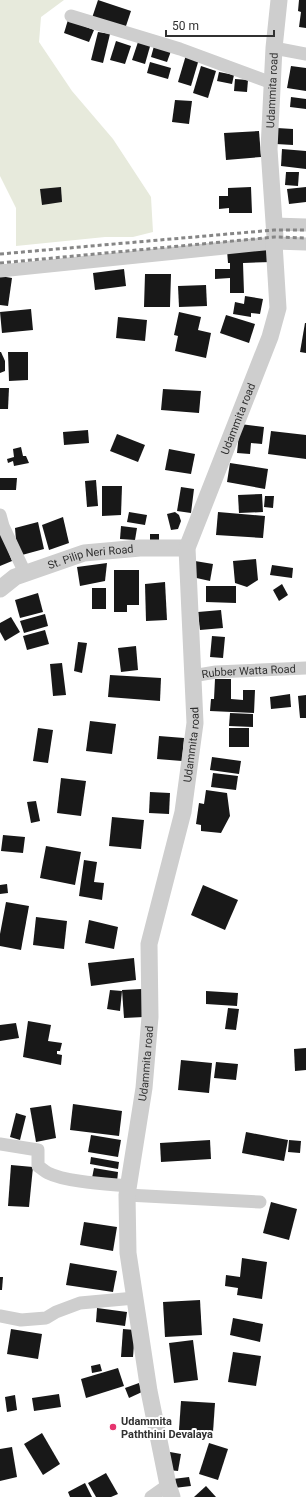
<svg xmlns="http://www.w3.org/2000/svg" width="306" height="1497" viewBox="0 0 306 1497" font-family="Roboto,sans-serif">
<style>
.green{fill:#e7eadc}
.building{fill:#181818}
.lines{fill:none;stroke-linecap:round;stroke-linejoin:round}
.minor{stroke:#cecece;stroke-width:13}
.tertiary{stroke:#cecece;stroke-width:17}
.rail{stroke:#868686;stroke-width:3;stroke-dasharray:4 3;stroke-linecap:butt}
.poi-dot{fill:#e6346e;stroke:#fff;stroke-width:1.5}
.labels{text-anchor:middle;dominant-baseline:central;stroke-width:4;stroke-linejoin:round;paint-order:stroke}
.street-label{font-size:11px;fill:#313131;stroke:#fff}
.poi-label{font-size:11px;font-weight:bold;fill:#313131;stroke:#fff;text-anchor:start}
</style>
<rect width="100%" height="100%" fill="#fff"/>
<polygon class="green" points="0,0 64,0 41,17 39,42 72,91 113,139 151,197 153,232 133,237 105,237 16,246 16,208 0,176"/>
<g class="building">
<polygon points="98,0 131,11 125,29 92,18"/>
<polygon points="299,0 306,0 306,28 299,27 301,12 298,11"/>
<polygon points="68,20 94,30 89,42 64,33"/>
<polygon points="98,32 110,34 103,63 91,60"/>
<polygon points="139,39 151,43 145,64 132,60"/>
<polygon points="116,41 131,46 125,64 110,60"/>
<polygon points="154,46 171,51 167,62 151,57"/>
<polygon points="186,55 199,59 191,86 178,82"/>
<polygon points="150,62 171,68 168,79 147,73"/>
<polygon points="201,66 216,71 208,98 193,93"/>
<polygon points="291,66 306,68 306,91 287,88"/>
<polygon points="219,72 234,75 232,84 217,81"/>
<polygon points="235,79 248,80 247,92 234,91"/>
<polygon points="291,97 306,99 306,109 290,107"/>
<polygon points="175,100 192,101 189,124 172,122"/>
<polygon points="277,128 293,129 293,145 276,144"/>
<polygon points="259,131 261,157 226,160 224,133"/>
<polygon points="282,149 306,151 306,169 281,166"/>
<polygon points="286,172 299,172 298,186 285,185"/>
<polygon points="61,187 62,202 42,205 40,189"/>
<polygon points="251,187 252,213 229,213 229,208 219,209 219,196 228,196 228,188"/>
<polygon points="306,187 306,202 289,204 287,189"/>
<polygon points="271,249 272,262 243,263 244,293 230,293 230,278 215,279 215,269 230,269 230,263 228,263 227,250"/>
<polygon points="124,269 126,286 95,290 93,273"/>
<polygon points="145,274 171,274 170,307 144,307"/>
<polygon points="0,276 12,278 8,306 0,305"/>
<polygon points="206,285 207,306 179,307 178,286"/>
<polygon points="245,296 263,299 260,314 251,313 251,317 233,314 235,302 244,304"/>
<polygon points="31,309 33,330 2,333 0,312"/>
<polygon points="179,312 201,317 198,330 211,333 206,358 175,351 178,336 174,335"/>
<polygon points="226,315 255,324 249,343 220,333"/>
<polygon points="118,317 147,320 145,341 116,338"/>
<polygon points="305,323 306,323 306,353 300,352"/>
<polygon points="0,352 1,352 5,361 5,371 0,373"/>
<polygon points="8,352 28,352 28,380 9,381"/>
<polygon points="0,388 9,388 8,409 0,409"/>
<polygon points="163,389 201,391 199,413 161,410"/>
<polygon points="240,424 264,427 262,444 251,443 250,454 237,453"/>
<polygon points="88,430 89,443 64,445 63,432"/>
<polygon points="271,431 306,435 306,459 268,454"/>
<polygon points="117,434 145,445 138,462 110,451"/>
<polygon points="21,447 23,456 26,456 29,463 14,466 13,461 8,463 7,459 14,457 13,449"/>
<polygon points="169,449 195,454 191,474 165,470"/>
<polygon points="230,463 268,469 265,489 227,482"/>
<polygon points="0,478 17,478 16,490 0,490"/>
<polygon points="96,480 98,506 87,507 85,481"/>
<polygon points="102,486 122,486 121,515 102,516"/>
<polygon points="181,487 194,489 191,513 177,511"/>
<polygon points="262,494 263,512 239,513 238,495"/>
<polygon points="265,496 274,496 273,508 264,507"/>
<polygon points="129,512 147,515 145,525 127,522"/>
<polygon points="175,512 179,515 181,521 178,529 171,530 167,514"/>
<polygon points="218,512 265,516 263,538 216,535"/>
<polygon points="63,517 69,543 49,550 42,525"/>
<polygon points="38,522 44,549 22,555 16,540 15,528"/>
<polygon points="121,526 137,528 135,540 120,539"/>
<polygon points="0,529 12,561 0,566"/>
<rect x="150" y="534" width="9" height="7"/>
<polygon points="256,559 258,580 247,587 235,583 233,561"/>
<polygon points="195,561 213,564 210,581 192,577"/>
<polygon points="107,563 105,581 80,586 77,567"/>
<polygon points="272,565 293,568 292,578 270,575"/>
<polygon points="114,570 139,570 139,605 127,605 127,612 114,612"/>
<polygon points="165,582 167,620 146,621 145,584"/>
<polygon points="282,584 288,595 279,601 273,590"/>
<polygon points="206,586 236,586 236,603 206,602"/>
<rect x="92" y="588" width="14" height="21"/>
<polygon points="38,593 43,612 20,618 15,600"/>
<polygon points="221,610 223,628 200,630 198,612"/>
<polygon points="45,614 48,626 24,633 20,621"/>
<polygon points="11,617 20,632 5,641 0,632 0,623"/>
<polygon points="45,630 49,644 27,650 23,636"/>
<polygon points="212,636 225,637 223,658 210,657"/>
<polygon points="78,642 87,643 82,673 74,671"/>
<polygon points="136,646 138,670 121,672 118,648"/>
<polygon points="62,663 66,695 53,696 50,664"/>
<polygon points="110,675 161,678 160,701 108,697"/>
<polygon points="215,679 231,679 231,699 243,700 243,690 255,690 254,713 210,711 211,699 214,699"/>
<polygon points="290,694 291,707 271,709 270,697"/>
<polygon points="306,695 306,718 300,718 298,696"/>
<polygon points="230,713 253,714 253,727 229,726"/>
<polygon points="90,721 116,724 112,754 86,751"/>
<polygon points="38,728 53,730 48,763 33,761"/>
<rect x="229" y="728" width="20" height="19"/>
<polygon points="159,736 184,738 182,761 157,759"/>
<polygon points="212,757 241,761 239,774 210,770"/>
<polygon points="213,773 238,776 236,790 211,787"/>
<polygon points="61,778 86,781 81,816 57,813"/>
<polygon points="206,790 227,793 230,816 221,833 201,831 201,825 196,824 199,803 204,804"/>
<polygon points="150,792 170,793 169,814 149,813"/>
<polygon points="36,801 40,821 31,823 27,802"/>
<polygon points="112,817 144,820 141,849 109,846"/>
<polygon points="3,835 25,837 23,853 1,851"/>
<polygon points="46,846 81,852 75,885 40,878"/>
<polygon points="84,860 97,862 94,882 104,883 102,900 79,896"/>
<polygon points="7,884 8,893 0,894 0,885"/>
<polygon points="203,885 238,900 225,930 191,915"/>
<polygon points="6,902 29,906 21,950 0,946 0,934"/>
<polygon points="36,917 67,921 64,949 33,945"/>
<polygon points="89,920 118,927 114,949 85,943"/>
<polygon points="134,958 136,980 91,986 88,963"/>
<polygon points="142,989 144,1017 124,1018 122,990"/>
<polygon points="110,990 122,991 120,1011 107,1009"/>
<polygon points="206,991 238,993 237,1006 206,1004"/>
<polygon points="228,1008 239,1009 236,1030 225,1029"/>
<polygon points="28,1021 51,1025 48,1041 62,1043 60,1051 57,1051 57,1054 62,1055 61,1065 23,1057"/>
<polygon points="16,1023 19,1038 0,1041 0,1025"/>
<polygon points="306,1048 306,1070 295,1071 294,1049"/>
<polygon points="181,1060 212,1063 209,1093 178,1090"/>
<polygon points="216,1062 238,1064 236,1080 214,1078"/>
<polygon points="73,1104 122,1111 119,1136 70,1130"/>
<polygon points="51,1105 56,1138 36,1142 30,1108"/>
<polygon points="16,1113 26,1116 20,1140 10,1137"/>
<polygon points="246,1132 288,1140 284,1161 242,1153"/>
<polygon points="91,1135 121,1140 118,1157 88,1152"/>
<polygon points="210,1140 211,1159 161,1162 160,1143"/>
<polygon points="289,1140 301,1141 300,1153 288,1152"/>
<polygon points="91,1157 119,1162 118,1169 90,1164"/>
<polygon points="11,1165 33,1167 29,1207 8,1206"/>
<polygon points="94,1168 118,1172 117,1182 92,1178"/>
<polygon points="271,1202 297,1209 289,1240 263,1233"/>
<polygon points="84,1222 117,1227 113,1251 80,1245"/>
<polygon points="242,1258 267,1262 262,1299 237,1295 238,1288 225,1286 226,1275 240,1277"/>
<polygon points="70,1263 117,1271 113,1292 66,1285"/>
<polygon points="0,1277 3,1277 2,1290 0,1290"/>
<polygon points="200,1300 202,1335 165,1337 163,1302"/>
<polygon points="97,1308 127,1312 125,1326 96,1322"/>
<polygon points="233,1318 263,1324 260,1342 230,1335"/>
<polygon points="11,1329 42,1334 38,1359 7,1354"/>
<polygon points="123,1329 135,1330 133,1357 121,1357"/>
<polygon points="193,1340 198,1380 174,1383 169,1343"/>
<polygon points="233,1352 261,1356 256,1386 228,1382"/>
<polygon points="100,1364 102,1371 92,1373 91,1366"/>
<polygon points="118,1368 124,1386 86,1398 81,1379"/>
<polygon points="139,1383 142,1392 129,1398 125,1388"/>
<polygon points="59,1394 61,1407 34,1411 32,1398"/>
<polygon points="15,1395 17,1410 7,1412 5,1397"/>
<polygon points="181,1401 215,1403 213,1432 179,1430"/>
<polygon points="42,1433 60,1464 43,1475 24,1444"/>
<polygon points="209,1443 228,1449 218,1480 199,1474"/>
<polygon points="12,1447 17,1477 0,1481 0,1449"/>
<polygon points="170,1452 181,1454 178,1471 168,1470"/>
<polygon points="106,1473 118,1494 111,1497 96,1497 88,1483"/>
<polygon points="189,1477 191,1486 174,1488 173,1479"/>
<polygon points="85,1483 92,1497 70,1497 68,1492"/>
<polygon points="206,1486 216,1497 194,1497"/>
</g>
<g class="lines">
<g class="minor">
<polyline points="71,16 180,49 272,83"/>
<polyline points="274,48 306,54"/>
<polyline points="274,224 306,225"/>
<polyline points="0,271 274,243 306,244"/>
<polyline points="0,515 3,526 25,573"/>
<path id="s1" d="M 192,676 L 216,672 L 306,668"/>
<path d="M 0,1144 L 38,1150 L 38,1166 C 41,1168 44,1171 48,1173 C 66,1182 107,1184 128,1186"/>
<polyline points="127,1195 260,1202"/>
<polyline points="0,1316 21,1320 46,1318 56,1312 80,1303 135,1298"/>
<polyline points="151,1497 168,1485"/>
</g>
<g class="tertiary">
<path id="s2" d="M 0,589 L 15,577 L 84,553 L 140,548 L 187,548"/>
<path id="s3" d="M 172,1497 L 168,1485 L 149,1391 L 128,1253 L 127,1195 L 144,1088 L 150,1017 L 149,944 L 183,812 L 195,723 L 187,548 L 270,337 L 278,308 L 274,243 L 275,237 L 269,149 L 274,48 L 279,0"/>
</g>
<g class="rail">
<polyline points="0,254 274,230 306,230"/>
<polyline points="0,263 275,237 306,238"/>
</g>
</g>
<circle class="poi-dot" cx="113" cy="1427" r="4"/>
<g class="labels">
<g class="street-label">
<text stroke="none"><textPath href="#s3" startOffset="1435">Udammita road</textPath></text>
<text stroke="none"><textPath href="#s3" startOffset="1099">Udammita road</textPath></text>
<text stroke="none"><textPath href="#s2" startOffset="98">St. Pilip Neri Road</textPath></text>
<text stroke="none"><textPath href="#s1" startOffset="57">Rubber Watta Road</textPath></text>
<text stroke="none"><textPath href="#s3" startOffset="763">Udammita road</textPath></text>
<text stroke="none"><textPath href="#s3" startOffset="439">Udammita road</textPath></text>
</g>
<g class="poi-label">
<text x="121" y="1421">Udammita<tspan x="121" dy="13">Paththini Devalaya</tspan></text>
</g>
</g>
<path d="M166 30v6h108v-6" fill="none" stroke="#313131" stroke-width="2"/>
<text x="172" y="30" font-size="12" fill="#313131" stroke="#ffffff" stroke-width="3" paint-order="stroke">50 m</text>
</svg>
